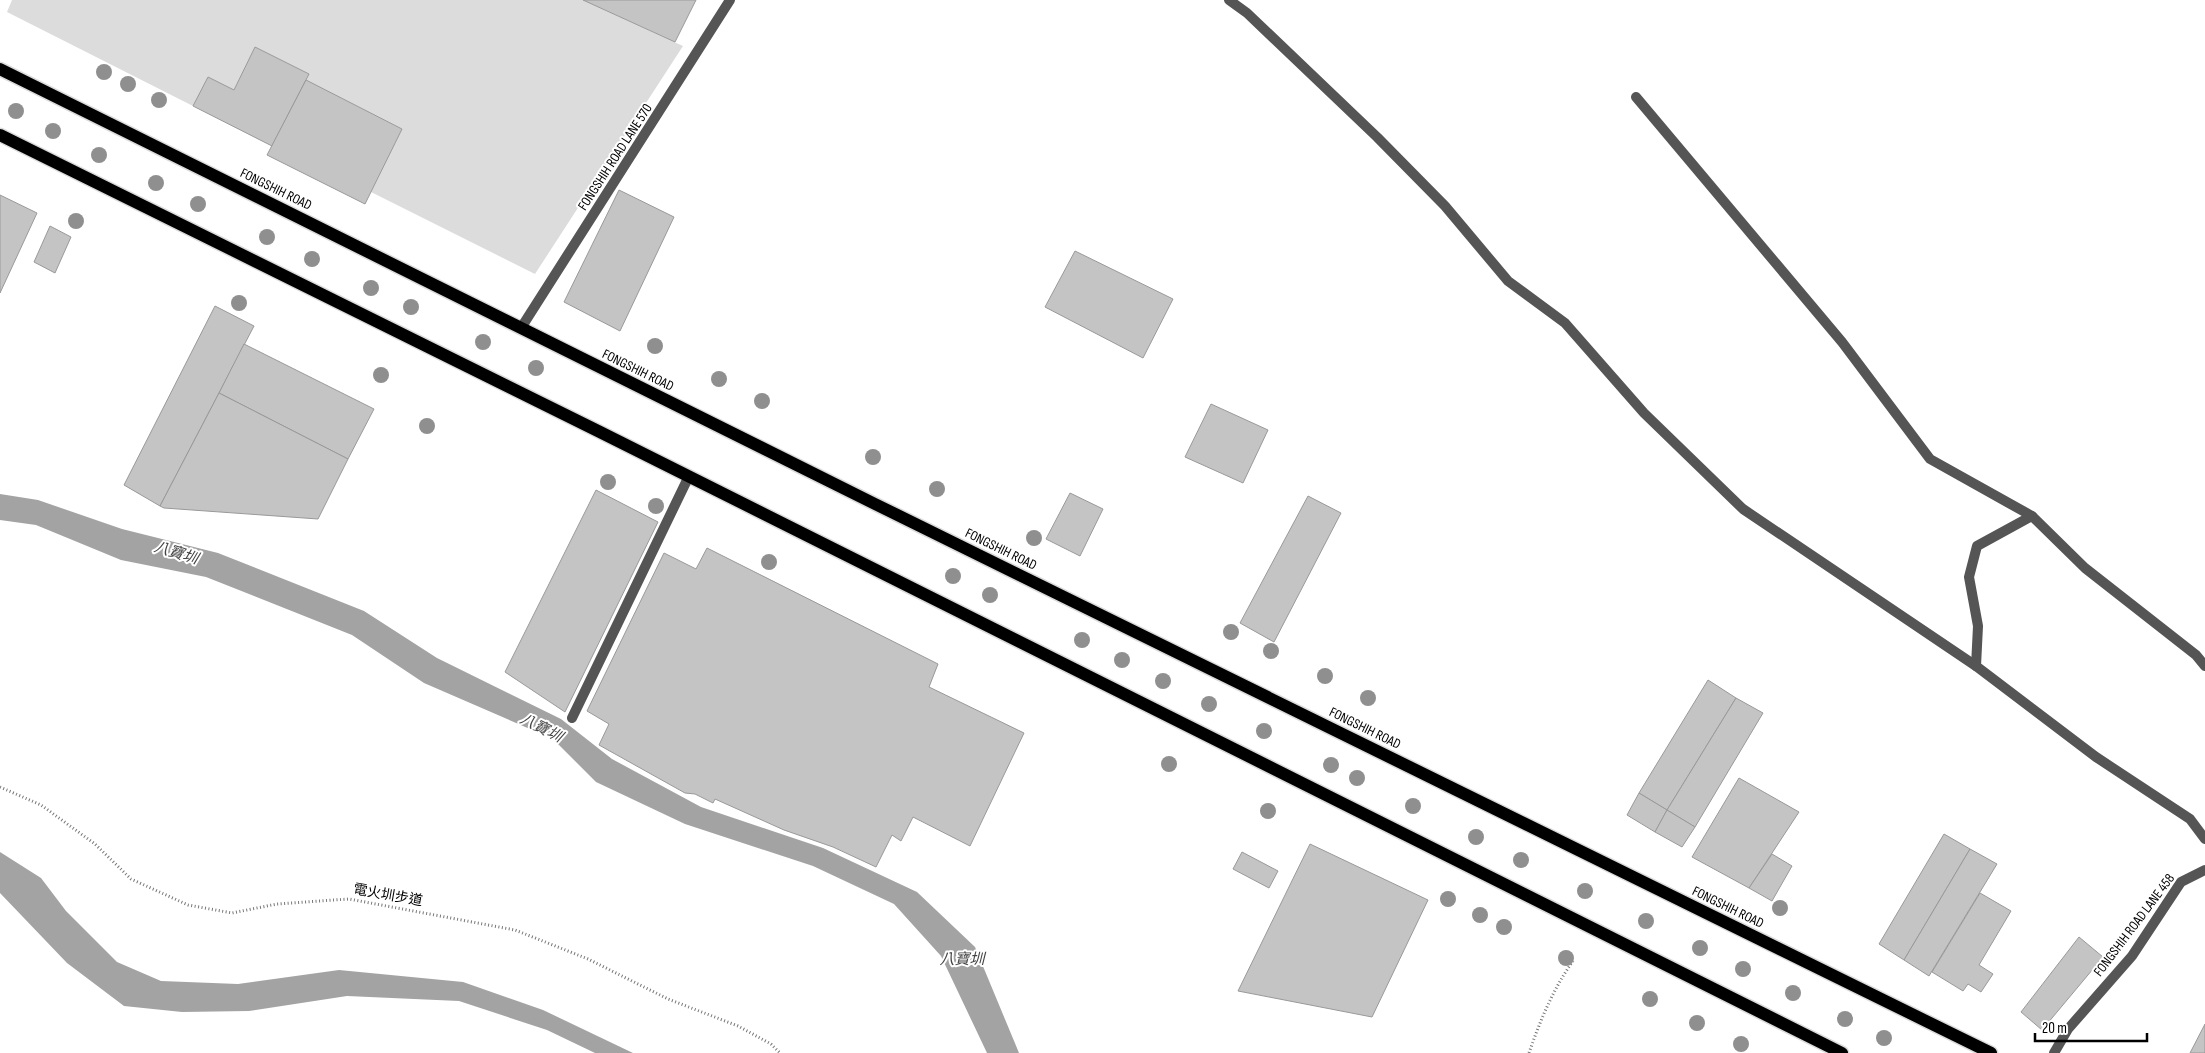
<svg xmlns="http://www.w3.org/2000/svg" width="2205" height="1053" viewBox="0 0 2205 1053" font-family="'Sofia Sans Condensed','Noto Sans TC',sans-serif">
<style>
.green{fill:#dcdcdc}
.water{fill:#a3a3a3}
.building{fill:#c4c4c4;stroke:#999}
.lines{fill:none;stroke-linecap:round;stroke-linejoin:round}
.primary-casing{stroke:#dbdbdb;stroke-width:15}
.path{stroke:#777;stroke-width:3;stroke-dasharray:1 2.5;stroke-linecap:butt}
.lane{stroke:#555;stroke-width:10}
.street{stroke:#555;stroke-width:10}
.primary{stroke:#000;stroke-width:12}
.tree{fill:#8f8f8f}
.labels{text-anchor:middle;dominant-baseline:central;stroke-width:4;stroke-linejoin:round;paint-order:stroke}
.street-label{font-size:14px;fill:#000;stroke:#fff}
.water-label{font-size:15px;font-style:italic;fill:#444;stroke:#fff}
</style>
<rect width="100%" height="100%" fill="#fff"/>
<polygon class="green" points="12,0 583,0 683,46 535,274 371,192 402,129 306,80 309,74 255,47 234,90 193,106 7,12"/>
<g class="water">
<polygon points="0,494 38,500 122,529 218,553 364,611 437,658 561,719 612,759 701,807 823,848 917,892 975,947 1019,1053 987,1053 941,956 894,904 813,866 685,824 596,782 553,739 424,683 352,635 206,577 121,560 36,525 0,520"/>
<polygon points="0,852 41,878 66,911 117,962 161,981 238,984 339,970 463,982 543,1010 633,1053 595,1053 547,1030 459,1001 347,996 249,1011 182,1012 124,1006 67,963 0,893"/>
</g>
<g class="building">
<polygon points="583,0 696,0 675,42"/>
<polygon points="255,47 309,74 272,146 193,106 208,77 234,90"/>
<polygon points="306,80 402,129 365,204 267,155"/>
<polygon points="619,190 674,217 620,331 564,302"/>
<polygon points="0,195 37,213 0,293"/>
<polygon points="50,226 71,237 55,273 34,262"/>
<polygon points="1075,251 1173,299 1143,358 1045,307"/>
<polygon points="215,306 254,326 160,506 124,485"/>
<polygon points="244,344 374,409 348,459 219,393"/>
<polygon points="219,393 348,459 318,519 164,508 160,506"/>
<polygon points="1211,404 1268,430 1243,483 1185,457"/>
<polygon points="596,490 658,522 565,712 505,672"/>
<polygon points="1070,493 1103,509 1080,556 1046,539"/>
<polygon points="1308,496 1341,513 1274,642 1240,623"/>
<polygon points="707,548 938,664 929,687 1024,733 970,846 913,817 901,841 892,835 876,867 833,847 784,830 715,799 713,803 695,794 685,793 599,745 609,724 587,711 664,553 696,569"/>
<polygon points="1708,680 1736,698 1667,810 1639,793"/>
<polygon points="1736,698 1763,713 1695,827 1667,810"/>
<polygon points="1739,778 1799,812 1749,888 1692,857"/>
<polygon points="1639,793 1667,810 1655,832 1627,815"/>
<polygon points="1667,810 1695,827 1682,847 1655,832"/>
<polygon points="1944,834 1970,849 1904,960 1879,944"/>
<polygon points="1310,844 1428,900 1372,1017 1238,991"/>
<polygon points="1970,849 1997,864 1929,976 1904,960"/>
<polygon points="1242,852 1278,871 1269,888 1233,869"/>
<polygon points="1772,854 1792,866 1772,901 1749,888"/>
<polygon points="1980,893 2011,911 1979,965 1993,974 1981,992 1968,984 1963,991 1932,972"/>
<polygon points="2079,937 2103,957 2042,1030 2021,1012"/>
<polygon points="2205,1024 2205,1053 2190,1053"/>
</g>
<g class="lines">
<g class="primary-casing">
<g id="primary">
<polyline points="0,69 875,504 1991,1053"/>
<polyline points="0,135 600,432 1842,1053"/>
</g>
</g>
<g class="path">
<polyline points="0,787 41,805 95,844 131,879 188,905 232,913 277,904 349,899 515,930 588,959 668,999 738,1026 771,1044 780,1053"/>
<path d="M 1529,1053 C 1540,1021 1553,989 1573,961"/>
</g>
<g class="lane">
<polyline points="1229,0 1247,13 1377,137 1445,206 1508,281 1565,323 1644,413 1743,509 1976,666"/>
<polyline points="1636,97 1842,342 1930,459 2032,516 2085,568 2196,655 2205,666"/>
<polyline points="521,328 730,0"/>
<polyline points="2032,516 1977,546 1969,577 1978,626 1976,666 2096,757 2190,819 2205,839"/>
<polyline points="572,718 689,476"/>
</g>
<polyline class="street" points="2054,1053 2068,1029 2132,956 2181,882 2205,870"/>
<use href="#primary" class="primary"/>
</g>
<g class="tree">
<circle cx="104" cy="72" r="8"/>
<circle cx="128" cy="84" r="8"/>
<circle cx="159" cy="100" r="8"/>
<circle cx="16" cy="111" r="8"/>
<circle cx="53" cy="131" r="8"/>
<circle cx="99" cy="155" r="8"/>
<circle cx="156" cy="183" r="8"/>
<circle cx="198" cy="204" r="8"/>
<circle cx="76" cy="221" r="8"/>
<circle cx="267" cy="237" r="8"/>
<circle cx="312" cy="259" r="8"/>
<circle cx="371" cy="288" r="8"/>
<circle cx="239" cy="303" r="8"/>
<circle cx="411" cy="307" r="8"/>
<circle cx="483" cy="342" r="8"/>
<circle cx="655" cy="346" r="8"/>
<circle cx="536" cy="368" r="8"/>
<circle cx="381" cy="375" r="8"/>
<circle cx="719" cy="379" r="8"/>
<circle cx="762" cy="401" r="8"/>
<circle cx="427" cy="426" r="8"/>
<circle cx="873" cy="457" r="8"/>
<circle cx="608" cy="482" r="8"/>
<circle cx="937" cy="489" r="8"/>
<circle cx="656" cy="506" r="8"/>
<circle cx="1034" cy="538" r="8"/>
<circle cx="769" cy="562" r="8"/>
<circle cx="953" cy="576" r="8"/>
<circle cx="990" cy="595" r="8"/>
<circle cx="1231" cy="632" r="8"/>
<circle cx="1082" cy="640" r="8"/>
<circle cx="1271" cy="651" r="8"/>
<circle cx="1122" cy="660" r="8"/>
<circle cx="1325" cy="676" r="8"/>
<circle cx="1163" cy="681" r="8"/>
<circle cx="1368" cy="698" r="8"/>
<circle cx="1209" cy="704" r="8"/>
<circle cx="1264" cy="731" r="8"/>
<circle cx="1169" cy="764" r="8"/>
<circle cx="1331" cy="765" r="8"/>
<circle cx="1357" cy="778" r="8"/>
<circle cx="1413" cy="806" r="8"/>
<circle cx="1268" cy="811" r="8"/>
<circle cx="1476" cy="837" r="8"/>
<circle cx="1521" cy="860" r="8"/>
<circle cx="1585" cy="891" r="8"/>
<circle cx="1448" cy="899" r="8"/>
<circle cx="1780" cy="908" r="8"/>
<circle cx="1480" cy="915" r="8"/>
<circle cx="1646" cy="921" r="8"/>
<circle cx="1504" cy="927" r="8"/>
<circle cx="1700" cy="948" r="8"/>
<circle cx="1566" cy="958" r="8"/>
<circle cx="1743" cy="969" r="8"/>
<circle cx="1793" cy="993" r="8"/>
<circle cx="1650" cy="999" r="8"/>
<circle cx="1845" cy="1019" r="8"/>
<circle cx="1697" cy="1023" r="8"/>
<circle cx="1884" cy="1038" r="8"/>
<circle cx="1741" cy="1044" r="8"/>
</g>
<g class="labels">
<g class="street-label">
<text transform="translate(615 157) rotate(-57)">FONGSHIH ROAD LANE 570</text>
<text transform="translate(276 189) rotate(26)">FONGSHIH ROAD</text>
<text transform="translate(638 370) rotate(26)">FONGSHIH ROAD</text>
<text transform="translate(1001 549) rotate(26)">FONGSHIH ROAD</text>
<text transform="translate(1365 728) rotate(26)">FONGSHIH ROAD</text>
<text transform="translate(388 895) rotate(10)">電火圳步道</text>
<text transform="translate(1728 907) rotate(26)">FONGSHIH ROAD</text>
<text transform="translate(2134 925) rotate(-53)">FONGSHIH ROAD LANE 458</text>
</g>
<g class="water-label">
<text transform="translate(176 553) rotate(17)">八寶圳</text>
<text transform="translate(541 728) rotate(27)">八寶圳</text>
<text x="962" y="959">八寶圳</text>
</g>
</g>
<path d="M2035 1033v8h112v-8" fill="none" stroke="#000000" stroke-width="2.5"/>
<text x="2042" y="1033" font-size="15" fill="#000000" stroke="#ffffff" stroke-width="4" paint-order="stroke">20 m</text>
</svg>
